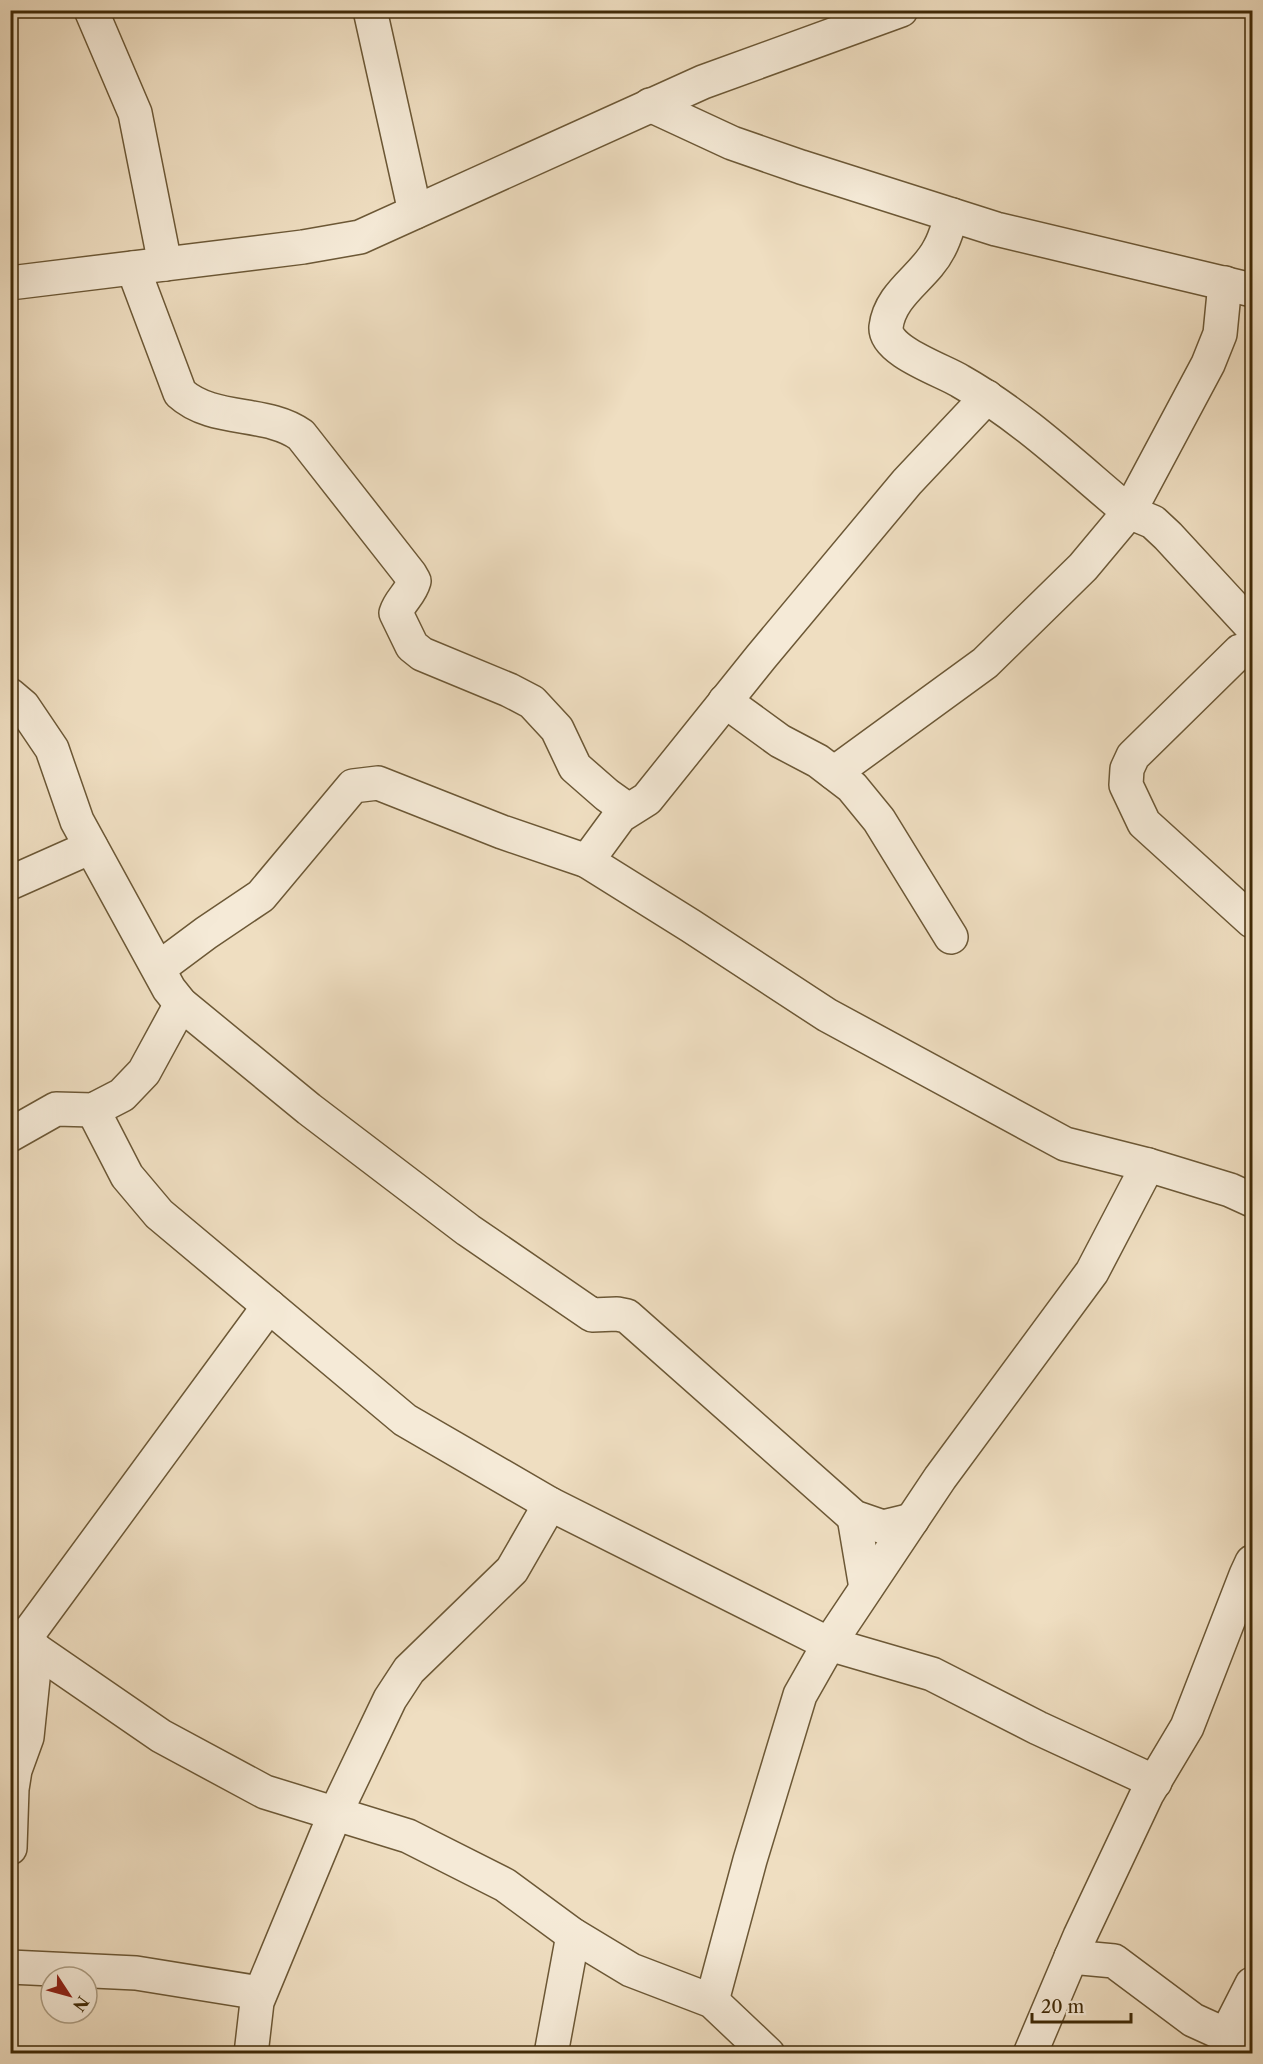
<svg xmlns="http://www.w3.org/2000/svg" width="1263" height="2064" viewBox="0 0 1263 2064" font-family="'Libre Caslon Text',serif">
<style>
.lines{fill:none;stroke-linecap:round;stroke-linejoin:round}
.street-casing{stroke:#6c5836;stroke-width:36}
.street{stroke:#f5ead7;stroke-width:33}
</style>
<rect width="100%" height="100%" fill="#efdec1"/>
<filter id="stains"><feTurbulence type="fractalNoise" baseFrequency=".00333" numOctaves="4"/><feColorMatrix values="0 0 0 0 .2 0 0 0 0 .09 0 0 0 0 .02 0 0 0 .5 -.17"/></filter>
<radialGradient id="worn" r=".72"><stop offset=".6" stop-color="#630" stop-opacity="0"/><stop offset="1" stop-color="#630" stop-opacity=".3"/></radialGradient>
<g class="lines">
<g class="street-casing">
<g id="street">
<polyline points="91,10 135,113 165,264"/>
<polyline points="370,10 415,212"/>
<polyline points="650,105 732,143 801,167 996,229 1252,290"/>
<path d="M 952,215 C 948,226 945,239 939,249 C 925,277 890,293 886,327 C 884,351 942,370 960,381 C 1022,416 1074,466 1129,512 L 1153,522 L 1168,536 L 1252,627"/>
<path d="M 133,268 L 180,393 C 213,423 266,410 301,435 L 410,574 L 414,581 C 410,595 400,600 396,613 L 412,646 L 422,654 L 509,690 L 532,702 L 557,729 L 575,767 L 607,795 L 628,810"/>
<polyline points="10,283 303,247 360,237 703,82 901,10"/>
<polyline points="1252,649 1240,651 1133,756 1127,769 1126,785 1144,823 1252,921"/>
<polyline points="10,695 23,706 52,749 77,821 169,989 181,1004 309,1109 468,1230 592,1315 617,1314 627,1316 854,1517 883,1527 912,1520"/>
<polyline points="725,701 780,741 818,761 852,787 879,820 951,937"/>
<polyline points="834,773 985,663 1083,567 1129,512 1208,364 1220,334 1225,283"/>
<polyline points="587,861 620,816 647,799 761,657 907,482 987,397"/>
<polyline points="10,883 91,847"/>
<polyline points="159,968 206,933 261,896 353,786 378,783 502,832 587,861 691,926 827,1015 1065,1144 1148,1165 1230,1190 1252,1200"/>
<polyline points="93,1110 127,1176 159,1214 405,1420 550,1504 829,1644 932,1674 1038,1728 1155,1782"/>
<polyline points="10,1135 56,1109 93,1110 122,1095 144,1072 181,1004"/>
<polyline points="854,1517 866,1588"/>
<polyline points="10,1645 20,1645 36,1650 161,1736 265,1792 408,1836 505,1885 573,1935 631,1970 712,2001 768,2054"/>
<polyline points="20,1645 269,1306"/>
<polyline points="10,1848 12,1789 15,1770 27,1737 36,1650"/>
<polyline points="1071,1957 1114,1961 1193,2020 1226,2035 1252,2054"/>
<polyline points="10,1967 136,1973 260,1993"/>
<polyline points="712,2001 750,1860 800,1695 829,1644 940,1478 1092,1272 1148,1165"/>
<polyline points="1226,2035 1252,1984"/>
<polyline points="251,2054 257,2002 335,1814 390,1699 409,1670 512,1570 550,1504"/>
<polyline points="551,2054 573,1935"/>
<polyline points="1030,2054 1080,1936 1147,1794 1187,1727 1246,1575 1252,1562"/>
</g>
</g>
<use href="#street" class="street"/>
</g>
<rect width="1263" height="2064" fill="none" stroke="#efdec1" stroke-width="36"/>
<rect x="12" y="12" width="1239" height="2040" fill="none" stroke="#412b08" stroke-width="3"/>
<rect x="18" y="18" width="1227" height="2028" fill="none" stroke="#412b08" stroke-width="1.5"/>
<g transform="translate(69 1995) rotate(126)"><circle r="28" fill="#f5ead7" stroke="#ad9e84" stroke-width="1.5"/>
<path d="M0-4.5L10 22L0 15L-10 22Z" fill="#8f2418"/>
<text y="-9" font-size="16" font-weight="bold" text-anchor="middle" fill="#412b08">N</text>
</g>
<path d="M1032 2013v9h99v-9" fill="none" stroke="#412b08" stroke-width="3"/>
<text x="1041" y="2013" font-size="18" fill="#412b08" stroke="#f5ead7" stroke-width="4.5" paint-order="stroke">20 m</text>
<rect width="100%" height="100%" filter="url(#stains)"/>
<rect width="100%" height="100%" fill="url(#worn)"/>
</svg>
